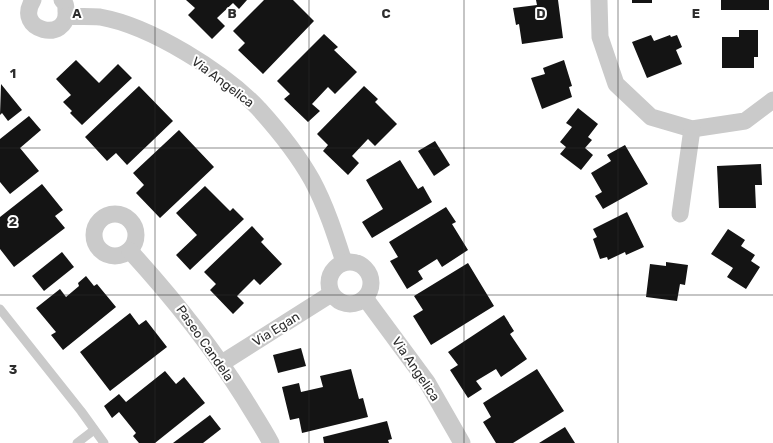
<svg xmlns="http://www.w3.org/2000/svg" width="773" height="443" viewBox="0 0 773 443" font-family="Rubik,sans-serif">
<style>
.building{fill:#141414}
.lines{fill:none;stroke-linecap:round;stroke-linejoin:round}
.service{stroke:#cacaca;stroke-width:9}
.minor{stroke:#cacaca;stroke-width:17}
.grid{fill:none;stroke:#2d2d2d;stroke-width:1;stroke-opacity:0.55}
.labels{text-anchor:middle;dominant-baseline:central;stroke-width:4;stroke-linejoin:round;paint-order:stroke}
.street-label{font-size:13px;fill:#2d2d2d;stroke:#fff}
.grid-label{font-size:13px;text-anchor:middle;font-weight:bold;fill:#2d2d2d;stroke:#fff;stroke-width:4;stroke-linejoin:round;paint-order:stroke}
</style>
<rect width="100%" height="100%" fill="#fff"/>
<g class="building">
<polygon points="186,0 247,0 239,9 233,3 217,18 225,26 212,39 188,15 195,8"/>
<polygon points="264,0 293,0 314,21 263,74 238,50 245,43 233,31"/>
<polygon points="536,0 558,0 563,38 522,44 519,24 516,25 513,8 537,5"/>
<rect x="632" y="0" width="20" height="3"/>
<rect x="721" y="0" width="48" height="10"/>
<polygon points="739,30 758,30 758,57 754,57 754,68 722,68 722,37 739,37"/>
<polygon points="324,34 338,47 334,50 357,72 335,94 328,87 312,104 320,111 308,122 284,99 290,94 277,81"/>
<polygon points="651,35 654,41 670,35 671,37 677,35 682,47 676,50 682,64 647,78 632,42"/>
<polygon points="76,60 99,83 118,64 132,78 82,125 70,113 72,111 63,102 71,95 56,79"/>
<polygon points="564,60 572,86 569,87 572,97 542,109 531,78 545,74 543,68"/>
<polygon points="1,84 22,110 8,121 2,113 0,115"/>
<polygon points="139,86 173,121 127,165 116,153 107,161 85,137"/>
<polygon points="364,86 378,99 375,102 397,124 375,146 368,139 352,156 359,163 348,175 323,151 328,145 317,134"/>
<polygon points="578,108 598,124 588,137 592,140 585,148 593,155 581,170 560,154 566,147 560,142 572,127 566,123"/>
<polygon points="29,116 41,130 20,148 39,171 10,194 0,182 0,139"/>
<polygon points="179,130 214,167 160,218 136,193 144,185 133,173"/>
<polygon points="435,141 450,165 434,176 418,151"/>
<polygon points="625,145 648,184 603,209 595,196 602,192 591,173 611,161 607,155"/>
<polygon points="400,160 418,189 423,186 432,202 372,238 362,222 383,209 366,180"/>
<polygon points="761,164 762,185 755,185 756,208 719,208 717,166"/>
<polygon points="42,184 63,210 55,216 65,228 14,267 0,249 0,217"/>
<polygon points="205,186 230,211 233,208 244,219 190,270 176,255 197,235 176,213"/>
<polygon points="446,207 456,222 452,224 468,250 442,267 437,259 418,271 423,279 407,289 390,261 398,257 389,242"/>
<polygon points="627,212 644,247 626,255 625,252 608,260 607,257 600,259 593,239 597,237 593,229"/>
<polygon points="252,226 264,239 261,242 282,264 260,285 254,279 237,296 244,303 233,314 210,290 216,284 204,272"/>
<polygon points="728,229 745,240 741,246 755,255 751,261 760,267 746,289 727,277 733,268 711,254"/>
<polygon points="62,252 74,267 44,291 32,276"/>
<polygon points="666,262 688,265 685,285 680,284 677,301 646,297 650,264 666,266"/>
<polygon points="468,263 494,306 431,345 413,316 423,310 414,296"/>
<polygon points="86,276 94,286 97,284 116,307 63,350 51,335 56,332 36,308 60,289 66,297 79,286 78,283"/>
<polygon points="130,313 139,325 146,320 167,347 110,391 80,352"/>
<polygon points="504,315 514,331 510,334 527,359 501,377 496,369 476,381 482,389 468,398 450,370 458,365 448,352"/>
<polygon points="301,348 306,366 278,373 273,355"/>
<polygon points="351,369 359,399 363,398 368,417 302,433 299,418 290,420 282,387 299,383 301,392 323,387 320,376"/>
<polygon points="537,369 564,411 513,443 496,443 483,422 491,417 483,403"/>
<polygon points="165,371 176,384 184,377 205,403 155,443 139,443 133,436 136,433 119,412 112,418 104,406 119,394 126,402"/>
<polygon points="210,415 221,429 203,443 173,443"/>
<polygon points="387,421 392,439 388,440 389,443 324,443 323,437"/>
<polygon points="565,427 575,443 539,443"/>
</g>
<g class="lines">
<g class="service">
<polyline points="0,309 81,411 104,443"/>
<polyline points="77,443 94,430"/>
</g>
<g class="minor">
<path d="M 33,0 C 13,32 69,43 66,11 C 66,6 66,4 62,0"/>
<polyline points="599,0 600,37 616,84 651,117 692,129 745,121 773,100"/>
<path d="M 67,16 C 77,17 89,16 100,17 C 151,26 224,72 259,109 C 278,130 298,155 312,180 C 326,206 335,234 344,262"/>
<polyline points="680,214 692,129"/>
<circle cx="115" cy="235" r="21"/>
<path d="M 130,251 C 173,298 210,344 244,398 C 253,413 263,428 271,443"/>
<circle cx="350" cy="283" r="21"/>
<polyline points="365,298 427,382 462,443"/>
<polyline points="222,363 331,294"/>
</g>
</g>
<path class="grid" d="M 155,0 L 155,443M 309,0 L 309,443M 464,0 L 464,443M 618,0 L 618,443M 0,148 L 773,148M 0,295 L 773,295"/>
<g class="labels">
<g class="street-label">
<text transform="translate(223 82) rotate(37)">Via Angelica</text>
<text transform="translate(276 329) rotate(-32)">Via Egan</text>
<text transform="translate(205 343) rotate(55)">Paseo Candela</text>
<text transform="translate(416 369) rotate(56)">Via Angelica</text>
</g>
</g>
<g class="grid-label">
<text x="77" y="18">A</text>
<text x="232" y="18">B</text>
<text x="386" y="18">C</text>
<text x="541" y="18">D</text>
<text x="696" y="18">E</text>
<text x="13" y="78">1</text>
<text x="13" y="226">2</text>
<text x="13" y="374">3</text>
</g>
</svg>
